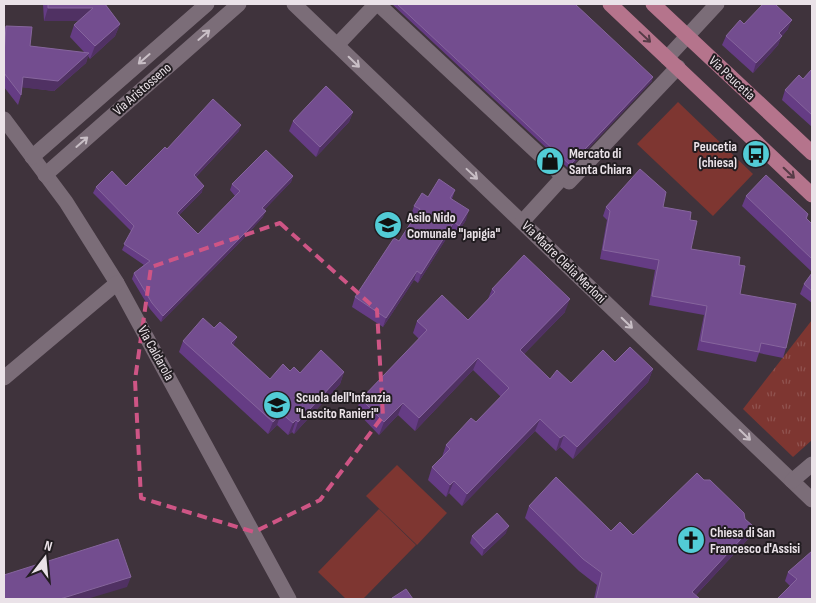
<svg xmlns="http://www.w3.org/2000/svg" width="816" height="603" viewBox="0 0 816 603" font-family="'Sofia Sans Condensed',sans-serif">
<style>
.green{fill:#7e3631}
.park{fill:url(#park-tufts)}
.lines{fill:none;stroke-linecap:round;stroke-linejoin:round}
.minor{stroke:#7b6d78;stroke-width:15}
.major{stroke:#b5748c;stroke-width:15}
.wall{fill:#653c84}
.shaded-wall{fill:#503163}
.building{fill:#734d8f;stroke:#86659d}
.oneway{stroke:#c9bfc6}
.oneway2{stroke:#553b46}
.marked{fill:none;stroke:#ce5585;stroke-width:4;stroke-dasharray:10 6;stroke-linejoin:round}
.labels{text-anchor:middle;dominant-baseline:central;stroke-width:4;stroke-linejoin:round;paint-order:stroke}
.street-label{font-size:14px;fill:#eae2e8;stroke:#221d21}
.poi-label{font-size:14px;font-weight:bold;fill:#eae2e8;stroke:#221d21;text-anchor:start}
</style>
<defs>
<pattern id="park-tufts" width="24" height="20" patternUnits="userSpaceOnUse" patternTransform="scale(1.25)"><rect width="24" height="20" fill="#7e3631"/><path d="M3 7l-1-3M5 7V3M7 7l1-3M15 17l-1-3M17 17v-4M19 17l1-3" fill="none" stroke="#90534f"/></pattern>
</defs>
<rect width="100%" height="100%" fill="#3f333c"/>
<g class="green">
<polygon points="678,102 753,174 713,216 637,144"/>
<polygon points="397,465 447,513 417,545 366,496"/>
<polygon points="379,509 416,545 363,599 346,599 318,572"/>
</g>
<polygon class="park" points="812,320 812,440 793,457 743,409"/>
<g class="lines">
<g class="minor">
<polyline points="294,4 812,500"/>
<polyline points="378,4 569,182 678,67"/>
<polyline points="337,45 376,4"/>
<polyline points="667,58 717,4"/>
<polyline points="4,119 66,202 117,283 289,599"/>
<polyline points="32,157 207,4"/>
<polyline points="45,175 239,4"/>
<polyline points="522,222 563,177"/>
<polyline points="4,378 117,283"/>
<polyline points="792,481 812,464"/>
</g>
<g class="major">
<polyline points="610,4 812,195"/>
<polyline points="653,4 812,153"/>
</g>
</g>
<g class="wall">
<polygon points="43,4 105,4 120,24 115,36 90,59 88,56 86,63 54,91 22,87 21,95 18,105 4,87 4,32 6,26 30,46 85,53 70,37 74,25 79,21 44,21"/>
<polygon points="392,4 575,4 652,81 569,169"/>
<polygon points="744,24 788,29 781,37 778,45 753,73 722,45 726,36"/>
<polygon points="812,69 812,127 782,100 785,90 803,79"/>
<polygon points="353,112 349,122 316,157 289,131 293,121"/>
<polygon points="239,131 196,177 202,192 179,215 198,234 235,196 230,190 232,184 293,176 291,182 264,210 263,217 242,240 161,322 150,309 132,279 134,273 144,265 122,250 131,231 93,193 96,187 126,186 167,149"/>
<polygon points="455,190 452,199 466,220 456,235 451,231 418,283 414,280 383,327 352,307 355,297 399,241 414,217 411,215 414,206 428,197"/>
<polygon points="746,196 808,214 807,219 812,224 812,272 742,206"/>
<polygon points="606,207 663,207 690,220 691,249 739,265 740,294 786,348 783,358 759,353 756,362 697,350 704,315 649,305 655,270 600,259 607,220 603,216"/>
<polygon points="812,273 812,303 800,294 804,284"/>
<polygon points="492,289 565,312 524,354 550,379 571,383 615,362 653,369 648,382 573,459 560,447 556,451 535,431 462,506 449,493 446,497 428,480 432,467 442,457 446,445 476,422 501,397 473,370 415,431 398,415 379,435 356,411 361,399 419,339 413,333 417,321 468,320 488,299"/>
<polygon points="183,341 233,346 270,379 290,371 300,373 344,372 340,384 294,434 292,432 288,435 277,425 268,434 179,352"/>
<polygon points="529,506 611,531 633,535 745,519 753,526 749,538 696,595 700,599 594,599 597,585 579,571 525,518"/>
<polygon points="506,533 482,556 470,543 472,536"/>
<polygon points="812,551 812,599 790,586 785,581 788,572"/>
</g>
<g class="shaded-wall">
<polygon points="48,8 93,8 88,21 44,21"/>
<polygon points="792,20 788,29 781,37 778,45 753,73 756,63 779,33"/>
<polygon points="120,24 115,36 90,59 95,46"/>
<polygon points="89,53 86,63 54,91 19,87 23,77"/>
<polygon points="653,77 652,81 569,169 570,165"/>
<polygon points="353,112 349,122 316,157 320,147"/>
<polygon points="241,125 239,131 192,181 194,175"/>
<polygon points="293,176 291,182 260,214 262,208"/>
<polygon points="204,186 202,192 175,219 177,213"/>
<polygon points="469,210 466,220 456,235 459,226"/>
<polygon points="266,211 263,217 242,240 161,322 163,316"/>
<polygon points="454,222 451,231 418,283 421,274"/>
<polygon points="417,271 414,280 383,327 386,318"/>
<polygon points="570,299 565,312 516,362 520,350"/>
<polygon points="237,337 232,349 231,343"/>
<polygon points="478,358 473,370 415,431 419,418"/>
<polygon points="653,369 648,382 573,459 577,447"/>
<polygon points="344,372 340,384 294,434 298,422"/>
<polygon points="403,403 398,415 379,435 384,422"/>
<polygon points="281,413 277,425 268,434 273,422"/>
<polygon points="540,419 535,431 462,506 467,494"/>
<polygon points="296,420 292,432 288,435 293,423"/>
<polygon points="564,435 560,447 556,451 560,438"/>
<polygon points="454,481 449,493 446,497 450,485"/>
<polygon points="509,526 506,533 482,556 484,549"/>
<polygon points="753,526 749,538 692,599 692,592"/>
<polygon points="131,577 127,587 87,599 60,599"/>
</g>
<g class="building">
<polygon points="48,4 105,4 120,24 95,46 74,25 93,8 48,8"/>
<polygon points="397,4 575,4 653,77 570,165"/>
<polygon points="763,4 775,4 792,20 779,33 782,36 756,63 726,36 740,20 744,24"/>
<polygon points="6,26 32,27 30,46 89,53 58,81 23,77 21,95 4,73 4,55"/>
<polygon points="812,69 812,115 785,90 799,75 803,79"/>
<polygon points="326,86 353,112 320,147 293,121"/>
<polygon points="213,99 241,125 194,175 204,186 177,213 198,234 240,191 232,184 266,150 293,176 262,208 266,211 244,234 163,316 152,303 134,273 150,261 124,244 134,226 96,187 112,171 126,186 165,147 167,149"/>
<polygon points="640,169 666,192 663,207 691,212 690,220 697,221 691,249 740,257 739,265 745,266 740,294 796,304 786,348 761,343 759,352 701,341 707,306 652,296 659,260 603,250 610,211 606,207"/>
<polygon points="766,175 808,214 806,218 812,224 812,259 746,196"/>
<polygon points="439,179 455,190 450,198 469,210 459,226 454,222 421,274 417,271 386,318 355,297 394,238 399,241 420,209 414,206 422,193 428,197"/>
<polygon points="524,255 570,299 520,350 550,379 557,370 571,383 603,350 615,362 630,347 653,369 577,447 564,435 560,438 540,419 467,494 454,481 450,485 432,467 450,449 446,445 471,418 476,422 509,388 478,358 419,418 403,403 384,422 361,399 427,330 417,321 442,295 468,320 495,292 492,289"/>
<polygon points="812,273 812,291 804,284"/>
<polygon points="203,318 214,328 220,322 237,337 231,343 270,379 283,364 290,371 294,367 300,373 321,350 344,372 298,422 296,420 293,423 281,413 273,422 183,341"/>
<polygon points="697,473 704,480 710,480 744,513 745,519 753,526 692,592 700,599 596,599 602,573 583,559 529,506 556,477 611,531 620,522 633,535"/>
<polygon points="497,513 509,526 484,549 472,536"/>
<polygon points="118,539 131,577 60,599 4,599 4,575"/>
<polygon points="812,551 812,599 777,599 797,579 788,572"/>
<polygon points="406,589 413,599 393,599 392,598"/>
</g>
<defs><path id="oneway-shaft" d="M-6 0H5M1.5-3L5.5 0L1.5 3" fill="none" stroke-width="1.6" stroke-linecap="round" stroke-linejoin="round" transform="scale(1.25)"/></defs>
<g class="oneway">
<use href="#oneway-shaft" transform="translate(204 35) rotate(-41)"/>
<use href="#oneway-shaft" transform="translate(144 59) rotate(139)"/>
<use href="#oneway-shaft" transform="translate(354 62) rotate(44)"/>
<use href="#oneway-shaft" transform="translate(82 142) rotate(-41)"/>
<use href="#oneway-shaft" transform="translate(472 174) rotate(43)"/>
<use href="#oneway-shaft" transform="translate(627 323) rotate(44)"/>
<use href="#oneway-shaft" transform="translate(745 435) rotate(44)"/>
</g>
<g class="oneway2">
<use href="#oneway-shaft" transform="translate(645 37) rotate(43)"/>
<use href="#oneway-shaft" transform="translate(789 173) rotate(44)"/>
</g>
<path class="marked" d="M 280,223 L 377,310 L 383,416 L 320,500 L 254,532 L 141,498 L 135,380 L 151,267 Z"/>
<defs>
<g id="bus-disc" transform="scale(1.4375)"><circle r="9.5" fill="#52ccd6" stroke="#221d21"/><path d="M-5-6H5V4H4V6H2V4H-2V6H-4V4H-5ZM-3.5-4V0h7V-4ZM-3.5 1.2v1.5H-2V1.2ZM2 1.2v1.5H3.5V1.2Z" fill="#111"/></g>
<g id="shop-disc" transform="scale(1.4375)"><circle r="9.5" fill="#52ccd6" stroke="#221d21"/><path d="M-5-2.5h2.3a2.7 3.5 0 0 1 5.4 0H5L5.5 6h-11ZM-1.5-2.5h3a1.5 2.3 0 0 0-3 0Z" fill="#111"/></g>
<g id="school-disc" transform="scale(1.4375)"><circle r="9.5" fill="#52ccd6" stroke="#221d21"/><path d="M0-5L7-2L0 1L-7-2ZM-4 1L0 2.5L4 1V4Q0 6-4 4Z" fill="#111"/></g>
<g id="church-disc" transform="scale(1.4375)"><circle r="9.5" fill="#52ccd6" stroke="#221d21"/><path d="M-1.2-6h2.4v3.5h3.3v2.4h-3.3V6h-2.4V-.1h-3.3v-2.4h3.3Z" fill="#111"/></g>
</defs>
<g fill-rule="evenodd">
<use href="#bus-disc" x="756" y="154"/>
<use href="#shop-disc" x="550" y="161"/>
<use href="#school-disc" x="388" y="225"/>
<use href="#school-disc" x="277" y="405"/>
<use href="#church-disc" x="691" y="540"/>
</g>
<g class="labels">
<g class="street-label">
<text transform="translate(732 78) rotate(43)">Via Peucetia</text>
<text transform="translate(142 89) rotate(-41)">Via Aristosseno</text>
<text transform="translate(564 262) rotate(44)">Via Madre Clelia Merloni</text>
<text transform="translate(156 353) rotate(61)">Via Caldarola</text>
</g>
<g class="poi-label">
<text x="737" y="146" text-anchor="end">Peucetia<tspan x="737" dy="16">(chiesa)</tspan></text>
<text x="569" y="153">Mercato di<tspan x="569" dy="16">Santa Chiara</tspan></text>
<text x="407" y="217">Asilo Nido<tspan x="407" dy="16">Comunale "Japigia"</tspan></text>
<text x="296" y="397">Scuola dell'Infanzia<tspan x="296" dy="16">"Lascito Ranieri"</tspan></text>
<text x="710" y="532">Chiesa di San<tspan x="710" dy="16">Francesco d'Assisi</tspan></text>
</g>
</g>
<rect width="816" height="603" fill="none" stroke="#eae2e8" stroke-width="10"/>
<g transform="translate(45 558) rotate(16)" stroke="#221d21" stroke-width="4" paint-order="stroke">
<path d="M0-4L9 19L0 12L-9 19Z" fill="#eae2e8"/>
<text y="-8" font-size="14" font-weight="bold" text-anchor="middle" fill="#eae2e8">N</text>
</g>
</svg>
